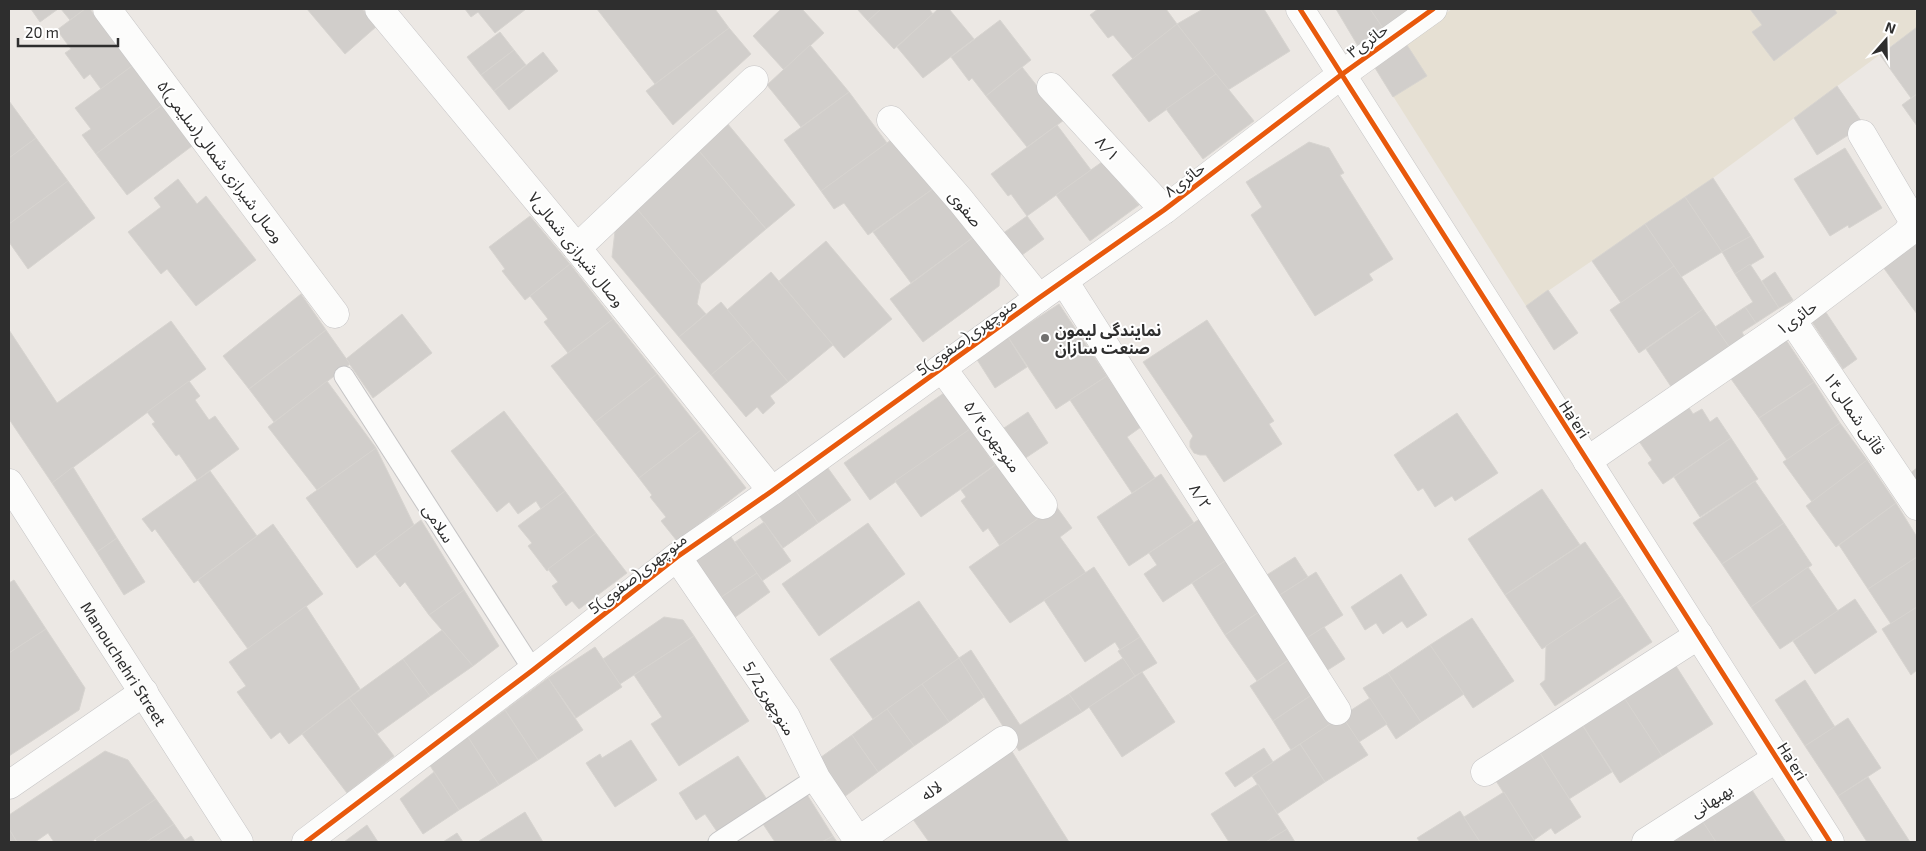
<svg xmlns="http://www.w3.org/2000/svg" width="1926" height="851" viewBox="0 0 1926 851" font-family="'Exo 2','Noto Sans Arabic',sans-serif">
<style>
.education{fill:#e6e0d3}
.building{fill:#d1cecb;stroke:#d7d4d0}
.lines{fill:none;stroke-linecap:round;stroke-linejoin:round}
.service-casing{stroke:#c5c4c5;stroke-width:21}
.minor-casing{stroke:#c5c4c5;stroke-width:29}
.tertiary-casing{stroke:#c5c4c5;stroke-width:29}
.service{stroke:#fcfcfb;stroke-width:19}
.minor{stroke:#fcfcfb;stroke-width:28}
.tertiary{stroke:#fcfcfb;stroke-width:28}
.cycleway-casing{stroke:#fff;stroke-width:8}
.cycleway{stroke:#e8590c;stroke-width:5}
.poi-dot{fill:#706f6e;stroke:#fff;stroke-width:2}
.labels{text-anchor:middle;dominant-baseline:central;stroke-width:4;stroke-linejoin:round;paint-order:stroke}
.street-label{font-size:16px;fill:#2e2e2e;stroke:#fff}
.poi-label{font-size:16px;font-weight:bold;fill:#2e2e2e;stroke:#fff;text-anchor:start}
</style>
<rect width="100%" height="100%" fill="#ece8e4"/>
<polygon class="education" points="1452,9 1914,9 1917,13 1917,27 1713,178 1526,306 1372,63 1405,42"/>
<g class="building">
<polygon points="31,9 58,9 40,22"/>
<polygon points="61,9 85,9 70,20"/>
<polygon points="85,9 90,9 132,66 101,89 90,74 84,79 65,53 71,49 57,30"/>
<polygon points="307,9 362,9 377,26 345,54"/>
<polygon points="465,9 526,9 495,33 478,12 471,17"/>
<polygon points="597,9 715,9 729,28 655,84"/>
<polygon points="781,9 802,9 824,33 784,70 753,36"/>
<polygon points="857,9 881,9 868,21"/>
<polygon points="881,9 929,9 933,14 894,49 868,21"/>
<polygon points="938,9 949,9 974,39 923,78 897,47"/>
<polygon points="1098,9 1166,9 1177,24 1133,59 1113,35 1108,38 1090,15"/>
<polygon points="1203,9 1264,9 1290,51 1228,90 1177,24"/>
<polygon points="1336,9 1370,9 1383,28 1358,46"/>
<polygon points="1370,9 1405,9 1407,11 1383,28"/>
<polygon points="1750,9 1834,9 1837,13 1774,61 1752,32 1762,25"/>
<polygon points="1000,20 1031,60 986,96 972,78 969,81 951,57"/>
<polygon points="1177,24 1216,74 1149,122 1112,75"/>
<polygon points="1917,27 1917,94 1911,98 1880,55"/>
<polygon points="729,28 751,54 673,125 646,91"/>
<polygon points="500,32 514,50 481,75 467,57"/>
<polygon points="1405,42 1427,76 1393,97 1372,63"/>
<polygon points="810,45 849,92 801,127 767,85"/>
<polygon points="514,50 526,65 494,91 481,75"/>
<polygon points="543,52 558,71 509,110 494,91"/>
<polygon points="132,66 162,105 96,154 82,135 91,129 75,108"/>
<polygon points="1022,67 1064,120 1027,147 986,96"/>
<polygon points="1216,74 1254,121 1203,159 1166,109"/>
<polygon points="1837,86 1864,125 1817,155 1794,118"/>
<polygon points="849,92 887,143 821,191 784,140"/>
<polygon points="1917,94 1917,126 1902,105"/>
<polygon points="9,101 36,138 9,158"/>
<polygon points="162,105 192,146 127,195 96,154"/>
<polygon points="727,123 795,205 766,229 699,151"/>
<polygon points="1057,125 1091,170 1027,216 1011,194 1008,196 991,174"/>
<polygon points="36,138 68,181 9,224 9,158"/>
<polygon points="891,140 934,188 868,235 844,203 834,209 821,191"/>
<polygon points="1309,142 1329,148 1344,173 1340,175 1393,259 1369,274 1373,280 1315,316 1251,215 1262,207 1246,182"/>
<polygon points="1845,148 1882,208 1849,228 1848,225 1830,236 1794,179"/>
<polygon points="699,151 766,229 701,284 637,209"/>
<polygon points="1102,162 1139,205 1090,241 1056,195"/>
<polygon points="1713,178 1751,236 1722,252 1685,197"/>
<polygon points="178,179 197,204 206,196 256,260 196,306 167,269 161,274 128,232 161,207 154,198"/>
<polygon points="68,181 95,218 28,269 9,242 9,224"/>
<polygon points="934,188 975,236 911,283 873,232"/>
<polygon points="1685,197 1722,252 1681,277 1645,224"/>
<polygon points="637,209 701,284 697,304 706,314 679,337 612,257 615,231"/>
<polygon points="530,216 570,264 525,300 502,271 505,269 489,247"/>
<polygon points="1027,216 1044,239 1018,258 1002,234"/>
<polygon points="1645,224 1674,266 1621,303 1592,261"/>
<polygon points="975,236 1001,268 999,286 923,342 890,299"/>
<polygon points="1751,236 1764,257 1735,274 1722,252"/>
<polygon points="826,241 892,319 844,358 779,281"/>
<polygon points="1917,242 1917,314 1883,267"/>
<polygon points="570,264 613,319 568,353 544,322 548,319 530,296"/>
<polygon points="1750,264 1779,308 1756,323 1745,307 1753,302 1735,274"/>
<polygon points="1674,266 1703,309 1639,353 1610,310"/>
<polygon points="771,272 833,345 788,382 727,310"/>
<polygon points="1775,272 1793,300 1779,308 1762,281"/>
<polygon points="1548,290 1578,333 1554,350 1526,306"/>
<polygon points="301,294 326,330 249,389 223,356"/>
<polygon points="721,302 753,340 711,375 679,337"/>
<polygon points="1059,304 1107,376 1056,409 1008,337"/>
<polygon points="1745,307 1756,323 1742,332 1745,338 1730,348 1715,327"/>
<polygon points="1703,309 1730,348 1672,388 1646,349"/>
<polygon points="1825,311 1857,359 1843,369 1810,319"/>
<polygon points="402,314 432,353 373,398 346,359"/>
<polygon points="613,319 657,374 595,422 551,366"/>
<polygon points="1207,320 1274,421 1269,424 1282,444 1224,482 1206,455 1200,455 1194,453 1190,447 1190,441 1193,436 1143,362"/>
<polygon points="171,321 206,369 52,483 9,419 9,330 57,403"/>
<polygon points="326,330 350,364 274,422 249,389"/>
<polygon points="1008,337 1027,367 995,388 976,358"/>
<polygon points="1784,337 1814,382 1759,418 1729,376"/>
<polygon points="753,340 788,382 770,396 775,403 763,414 757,407 746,417 711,375"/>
<polygon points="657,374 701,430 639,478 595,422"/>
<polygon points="1107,376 1141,427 1127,437 1155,478 1132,493 1070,400"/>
<polygon points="189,381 200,396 195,400 209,420 215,416 239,449 197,480 179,454 176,456 152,424 155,422 147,412"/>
<polygon points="327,381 376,448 317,490 268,427"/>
<polygon points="1814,382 1840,423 1787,460 1759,418"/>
<polygon points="944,393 970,429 870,500 844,463"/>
<polygon points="1686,403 1693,414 1702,409 1710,422 1717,417 1731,438 1663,484 1648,463 1652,460 1636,437"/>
<polygon points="504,411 565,491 541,509 536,501 518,514 509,502 497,512 451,451"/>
<polygon points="1028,412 1048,443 1024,459 1004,428"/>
<polygon points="1457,413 1498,473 1455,501 1452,496 1435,507 1423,488 1418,491 1394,455"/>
<polygon points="1840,423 1867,460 1812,502 1783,462"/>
<polygon points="970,429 995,465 921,517 895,481"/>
<polygon points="701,430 746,488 677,541 661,521 666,517 650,497 652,495 639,478"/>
<polygon points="1731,438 1758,479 1700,517 1674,477"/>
<polygon points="376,448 414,525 357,568 306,498"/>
<polygon points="1005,458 1045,514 1000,546 988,528 983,532 961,501 966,497 961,490"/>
<polygon points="1867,460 1896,503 1836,547 1806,506"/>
<polygon points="825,464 851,500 818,523 793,487"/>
<polygon points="73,467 117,538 97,552 52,483"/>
<polygon points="1917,468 1917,487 1909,474"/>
<polygon points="210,471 257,536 194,583 155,529 152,532 142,519"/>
<polygon points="1161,474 1194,523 1129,566 1097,517"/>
<polygon points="1755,481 1784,523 1722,564 1693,523"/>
<polygon points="793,487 818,523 783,548 757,513"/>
<polygon points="1542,489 1580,545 1505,595 1468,539"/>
<polygon points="565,491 596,533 547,571 528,546 532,543 518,526"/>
<polygon points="1896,503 1917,537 1917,557 1868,589 1839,545"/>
<polygon points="1056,506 1072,528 1060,537 1086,573 1010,623 969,567"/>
<polygon points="1201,518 1228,559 1163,602 1144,574 1157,565 1149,553"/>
<polygon points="421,520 464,590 429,615 405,582 400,587 375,554"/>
<polygon points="764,522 791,561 762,581 735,542"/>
<polygon points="868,523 905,574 819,636 782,584"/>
<polygon points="1784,523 1812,565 1751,607 1722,564"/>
<polygon points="273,524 323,594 248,649 198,580"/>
<polygon points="596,533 627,573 579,609 572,601 566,606 552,586 558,582 548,569"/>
<polygon points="728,533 757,573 720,598 692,559"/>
<polygon points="117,538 145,582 124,595 97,552"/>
<polygon points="1585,542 1622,596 1542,649 1505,595"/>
<polygon points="1295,557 1308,577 1275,598 1262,578"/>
<polygon points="1917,557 1917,607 1891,624 1868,589"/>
<polygon points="1228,559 1262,610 1225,635 1192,583"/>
<polygon points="1094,567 1140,637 1120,650 1115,642 1085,662 1044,600"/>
<polygon points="1808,567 1838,611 1780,649 1751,607"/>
<polygon points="1316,572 1343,615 1302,641 1275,598"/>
<polygon points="757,573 770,592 734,618 720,598"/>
<polygon points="1401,574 1427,615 1407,628 1402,621 1383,634 1376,623 1365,630 1351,607"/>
<polygon points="14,580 46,629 9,653 9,583"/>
<polygon points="464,590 499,646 473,666 429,615"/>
<polygon points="1622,596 1652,642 1555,706 1540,684 1545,680 1546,646"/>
<polygon points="1855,599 1877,632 1815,674 1793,641"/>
<polygon points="919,601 959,658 873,719 830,659"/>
<polygon points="306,606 360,689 289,744 280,732 271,739 237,692 246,686 229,662"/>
<polygon points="1917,607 1917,670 1911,675 1882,629"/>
<polygon points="1262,610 1293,657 1257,681 1225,635"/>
<polygon points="664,617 683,620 694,636 620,684 603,659"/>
<polygon points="1472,618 1514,681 1473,708 1430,645"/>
<polygon points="1324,627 1345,659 1323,673 1302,641"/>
<polygon points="46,629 85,688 79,710 9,756 9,653"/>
<polygon points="442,630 473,666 430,696 403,659"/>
<polygon points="694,636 749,721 679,766 651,724 662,717 634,675"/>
<polygon points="1140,637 1157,663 1135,676 1118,651"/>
<polygon points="1430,645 1464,694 1421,722 1388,673"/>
<polygon points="595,647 622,687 576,718 548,678"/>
<polygon points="971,650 1020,725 1069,694 1082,712 1019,751 959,658"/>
<polygon points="1293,657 1316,692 1273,721 1250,686"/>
<polygon points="959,658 984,697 949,722 922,684"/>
<polygon points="1123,658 1135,676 1082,712 1069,694"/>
<polygon points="403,659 430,696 377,734 349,698"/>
<polygon points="1676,666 1713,724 1662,756 1625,699"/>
<polygon points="1142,672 1175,722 1122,757 1089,707"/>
<polygon points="1388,673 1421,722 1396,739 1363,688"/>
<polygon points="548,678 583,730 538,760 505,710"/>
<polygon points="1805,680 1835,727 1805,746 1775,700"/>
<polygon points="922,684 949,722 914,746 887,709"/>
<polygon points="1316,692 1335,721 1291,750 1273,721"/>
<polygon points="349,698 394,756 347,793 302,734"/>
<polygon points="1370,698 1387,724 1359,742 1342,716"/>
<polygon points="1625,699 1662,756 1620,783 1583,726"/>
<polygon points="887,709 914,746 878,772 852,735"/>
<polygon points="505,710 538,760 499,785 468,737"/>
<polygon points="1342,716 1368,755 1325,782 1300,744"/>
<polygon points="1848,718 1881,768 1838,796 1805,746"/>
<polygon points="1583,726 1612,772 1569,799 1540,753"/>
<polygon points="852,735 878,772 844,797 817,760"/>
<polygon points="468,737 499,785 459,810 429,764"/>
<polygon points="631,740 657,780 615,807 586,763 600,754 602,758"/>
<polygon points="1300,744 1325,782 1277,814 1252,776"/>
<polygon points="1264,748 1273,762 1235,787 1225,773"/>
<polygon points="1011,750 1069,842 929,842 912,818"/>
<polygon points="105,751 128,760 156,799 91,842 54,842 48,833 35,842 17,842 9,829 9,815"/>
<polygon points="1540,753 1581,817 1555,834 1551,828 1534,840 1496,781"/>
<polygon points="738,756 768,801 718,833 705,814 696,820 679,793"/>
<polygon points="434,772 459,810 423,834 400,799"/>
<polygon points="1868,777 1910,842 1867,842 1838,796"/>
<polygon points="1258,784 1287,829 1266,842 1229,842 1211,814"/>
<polygon points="1752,790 1786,842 1716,842 1703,822"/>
<polygon points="1504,792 1534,840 1536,842 1480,842 1464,817"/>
<polygon points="806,793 833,836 822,842 775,842 761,821"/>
<polygon points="156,799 174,824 146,842 98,842 95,839"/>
<polygon points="1460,811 1480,842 1420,842 1417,838"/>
<polygon points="525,812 543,842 480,842 479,841"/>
<polygon points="1703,822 1716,842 1673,842"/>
<polygon points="174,824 185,840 191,836 195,842 146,842"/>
<polygon points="367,825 378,842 344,842"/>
<polygon points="9,829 17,842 9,842"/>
<polygon points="1287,829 1295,842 1266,842"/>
<polygon points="457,833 463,842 443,842"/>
<polygon points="833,836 837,842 822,842"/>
</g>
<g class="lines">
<g class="service-casing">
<g id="service">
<polyline points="344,376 533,670"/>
<polyline points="718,842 816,778"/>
</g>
</g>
<g class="minor-casing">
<g id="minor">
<polyline points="107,9 335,314"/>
<polyline points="379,9 577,248 772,491"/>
<polyline points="1051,87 1164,210"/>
<polyline points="891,120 961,201 1039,298"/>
<polyline points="577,248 754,80"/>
<polyline points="1064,281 1337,711"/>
<polyline points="1792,320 1917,506"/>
<polyline points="942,368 1043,505"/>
<polyline points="1587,461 1792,320 1906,234 1911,227 1912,219 1862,134"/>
<polyline points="677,557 786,717 816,778 859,842"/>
<polyline points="1485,772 1699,635"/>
<polyline points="9,785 144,692"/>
<polyline points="858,841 1004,740"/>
<polyline points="306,842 533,670 677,557 772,491 1039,298 1164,210 1341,75 1433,9"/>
<polyline points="1646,842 1777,758"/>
</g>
</g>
<g class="tertiary-casing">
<g id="tertiary">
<polyline points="1300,9 1830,842"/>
<path id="s1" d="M 9,483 L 239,842"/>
</g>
</g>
<use href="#service" class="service"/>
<use href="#minor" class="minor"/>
<use href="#tertiary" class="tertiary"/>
<g class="cycleway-casing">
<g id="cycleway">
<polyline points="1300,9 1830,842"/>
<polyline points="306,842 533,670 677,557 772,491 1039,298 1164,210 1341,75 1433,9"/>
</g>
</g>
<use href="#cycleway" class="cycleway"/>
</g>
<circle class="poi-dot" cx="1045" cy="338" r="5"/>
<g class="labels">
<g class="street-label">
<text transform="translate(1367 40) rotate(-36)">حائری۳</text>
<text transform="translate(1108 148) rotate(48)">۸/۱</text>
<text transform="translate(221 161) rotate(53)">۵وصال شیرازی شمالی(سلیمی)</text>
<text transform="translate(1184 179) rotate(-37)">حائری۸</text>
<text transform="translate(966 208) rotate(50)">صفوی</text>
<text transform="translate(577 249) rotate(51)">وصال شیرازی شمالی۷</text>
<text transform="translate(1796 317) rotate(-36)">حائری۱</text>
<text transform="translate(966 336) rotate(-36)">5منوچهری(صفوی)</text>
<text transform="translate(1855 413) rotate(56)">قاآنی شمالی۱۴</text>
<text transform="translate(1575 419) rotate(57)">Ha'eri</text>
<text transform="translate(993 436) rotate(54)">منوچهری۵/۴</text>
<text transform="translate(1201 496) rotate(58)">۸/۲</text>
<text transform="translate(439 523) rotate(57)">سلامی</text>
<text transform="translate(637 573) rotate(-38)">5منوچهری(صفوی)</text>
<text stroke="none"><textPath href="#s1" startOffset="214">Manouchehri Street</textPath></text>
<text transform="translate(770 698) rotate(58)">5/2منوچهری</text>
<text transform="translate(1793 761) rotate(58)">Ha'eri</text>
<text transform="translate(931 790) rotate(-35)">لاله</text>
<text transform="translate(1711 800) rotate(-33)">بهبهانی</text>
</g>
<g class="poi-label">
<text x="1055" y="329">نمایندگی لیمون<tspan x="1055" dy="18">صنعت سازان</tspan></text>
</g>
</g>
<rect width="1926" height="851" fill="none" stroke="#2e2e2e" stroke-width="20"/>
<g transform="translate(1886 40) rotate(20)" stroke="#ffffff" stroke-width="4" paint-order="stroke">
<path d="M0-4L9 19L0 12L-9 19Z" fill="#2e2e2e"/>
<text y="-8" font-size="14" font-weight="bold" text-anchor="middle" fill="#2e2e2e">N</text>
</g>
<path d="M18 38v8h100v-8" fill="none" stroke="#2e2e2e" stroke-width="2.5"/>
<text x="25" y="38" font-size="15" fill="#2e2e2e" stroke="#ffffff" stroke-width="4" paint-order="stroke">20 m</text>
</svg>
